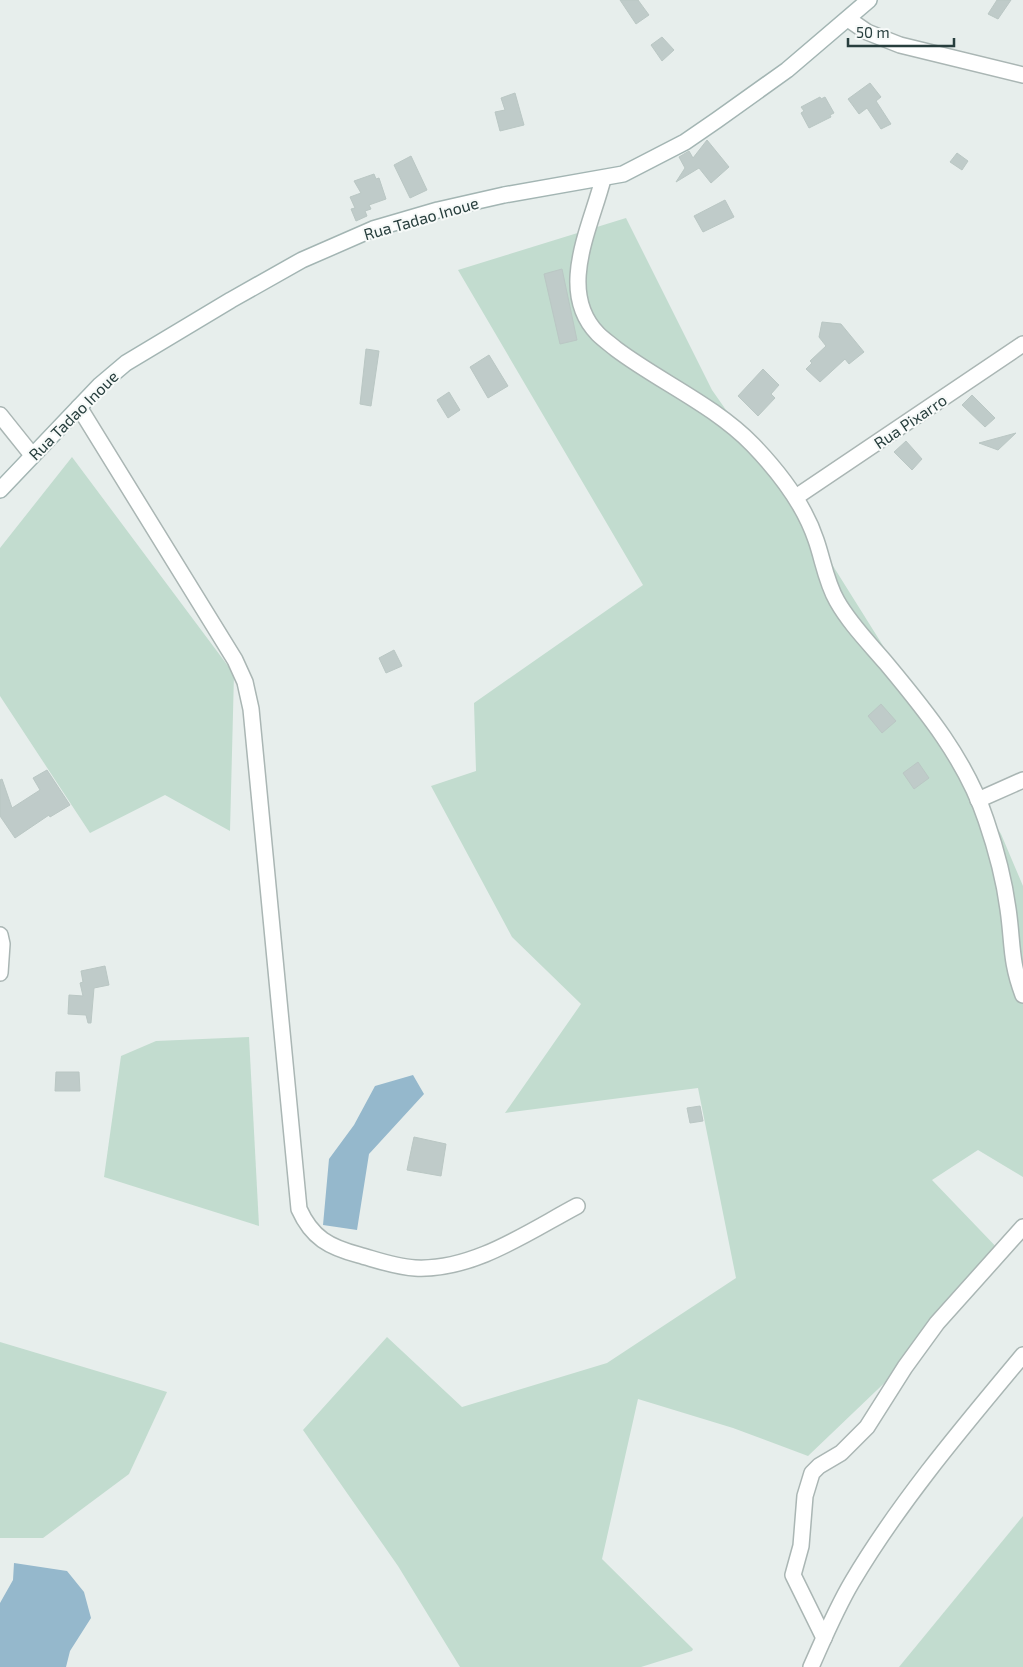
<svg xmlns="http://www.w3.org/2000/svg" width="1023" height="1667" viewBox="0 0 1023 1667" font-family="'Exo 2',sans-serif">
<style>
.green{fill:#c2dccf}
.water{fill:#95b8cc}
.building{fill:#bfcbc9;stroke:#bac7c4}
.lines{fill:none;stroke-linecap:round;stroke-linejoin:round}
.street-casing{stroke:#aab6b4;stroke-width:18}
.secondary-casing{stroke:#a3b5b3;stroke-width:18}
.street{stroke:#fff;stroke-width:15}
.secondary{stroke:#fff;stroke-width:15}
.labels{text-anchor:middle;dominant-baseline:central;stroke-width:4;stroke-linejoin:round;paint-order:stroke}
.street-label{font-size:16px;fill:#273e3d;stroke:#f7faf9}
</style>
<rect width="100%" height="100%" fill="#e7eeec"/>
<g class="green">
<polygon points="626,218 712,390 813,534 1001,834 1023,886 1023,1177 978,1150 932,1180 1003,1254 899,1369 808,1456 733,1428 638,1399 602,1559 693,1649 692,1651 641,1667 460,1667 398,1566 303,1430 387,1337 462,1407 607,1363 736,1278 698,1088 505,1113 581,1004 512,937 431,786 476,771 474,703 643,585 458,270"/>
<polygon points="72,457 234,674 230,831 165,795 90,833 0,696 0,548"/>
<polygon points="249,1037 259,1226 104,1177 121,1056 156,1041"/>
<polygon points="0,1342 167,1392 129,1474 43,1538 0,1538"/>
<polygon points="1023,1516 1023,1667 899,1667"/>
</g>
<g class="water">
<polygon points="413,1075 424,1094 369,1154 357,1230 323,1225 329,1159 354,1125 375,1086"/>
<polygon points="14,1563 67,1571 84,1592 91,1618 70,1651 66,1667 0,1667 0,1603 13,1580"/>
</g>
<g class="building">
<polygon points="620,0 638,0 649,15 636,24"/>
<polygon points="997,0 1011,0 998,19 988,14"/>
<polygon points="662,37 674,50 662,61 651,45"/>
<polygon points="870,83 881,97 876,101 891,124 881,129 867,108 859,114 848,99"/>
<polygon points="515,93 524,125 500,131 495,112 505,110 501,98"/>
<polygon points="820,97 821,99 825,97 834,113 830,115 831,117 809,128 801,113 804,111 801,107"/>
<polygon points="707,140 729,167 711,183 699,168 676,182 685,168 679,157 689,151 693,158"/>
<polygon points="957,153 968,161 962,170 950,162"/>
<polygon points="411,156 427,190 410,198 394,165"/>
<polygon points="374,174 376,179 379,178 386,199 369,205 371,209 365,211 367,216 356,221 351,209 355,208 350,197 361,193 354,181"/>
<polygon points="725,200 734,217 703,232 694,216"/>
<polygon points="562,269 577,340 560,344 544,274"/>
<polygon points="822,322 841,324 864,352 849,364 845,359 820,382 806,369 812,363 810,361 826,346 819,337"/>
<polygon points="366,349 379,351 371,406 360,404"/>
<polygon points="489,355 508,386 488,398 470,367"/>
<polygon points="763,369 779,385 771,394 775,398 758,416 738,396"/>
<polygon points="449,392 460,410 448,418 437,400"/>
<polygon points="972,395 995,418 985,427 962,405"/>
<polygon points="1016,433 998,450 979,443"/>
<polygon points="906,441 922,459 912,470 894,452"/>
<polygon points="394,650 402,666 386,673 379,658"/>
<polygon points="881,704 896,721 882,733 868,716"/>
<polygon points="918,762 929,778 914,789 903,773"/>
<polygon points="47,770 70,805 50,817 49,815 15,838 0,816 0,780 2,779 12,808 40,790 33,778"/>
<polygon points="105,966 109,985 94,988 91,1023 88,1023 86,1015 68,1014 69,995 83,996 80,983 83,982 81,971"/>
<polygon points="56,1072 79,1072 80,1091 55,1091"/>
<polygon points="700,1106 703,1121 690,1123 687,1108"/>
<polygon points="414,1137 446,1144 441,1176 407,1170"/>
</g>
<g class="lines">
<g class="street-casing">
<g id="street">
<polyline points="848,19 867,32 900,45 1023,75"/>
<path d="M 603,179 C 591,227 556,291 598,334 C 603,339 610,344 616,349 C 660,382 714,405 753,445 C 779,472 804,504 816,540 C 823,560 826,582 837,601 C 850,624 869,643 886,663 C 926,711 966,760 986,820 C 996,849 1004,879 1008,909 C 1013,943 1010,961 1023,995"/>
<path d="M 79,407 L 235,660 L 245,682 L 251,709 L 299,1209 C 312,1238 329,1247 359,1255 C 377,1260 396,1267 415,1268 C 473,1271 528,1232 577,1206"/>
<polyline points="0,415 32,455"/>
<polyline points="796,497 1023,344"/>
<polyline points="978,800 1023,780"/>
<polyline points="0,935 2,944 0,973"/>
<polyline points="824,1638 793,1575 801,1546 805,1496 812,1473 819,1466 841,1453 867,1427 905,1367 937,1323 1023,1227"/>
<path d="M 811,1667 C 824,1638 836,1609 852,1582 C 900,1501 963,1427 1023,1355"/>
</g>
</g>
<g class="secondary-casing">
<polyline id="secondary" points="0,490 100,385 126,363 231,300 302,260 373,229 438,210 504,195 623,174 685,142 717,120 787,70 869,0"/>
</g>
<use href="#street" class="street"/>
<use href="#secondary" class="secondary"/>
</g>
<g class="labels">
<g class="street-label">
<text transform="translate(421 218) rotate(-16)">Rua Tadao Inoue</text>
<text transform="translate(73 415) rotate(-45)">Rua Tadao Inoue</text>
<text transform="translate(910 421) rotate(-34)">Rua Pixarro</text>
</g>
</g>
<path d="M848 38v8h106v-8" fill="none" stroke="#273e3d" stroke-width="2.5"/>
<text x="856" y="38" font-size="15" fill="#273e3d" stroke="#f7faf9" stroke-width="4" paint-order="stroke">50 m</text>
</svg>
